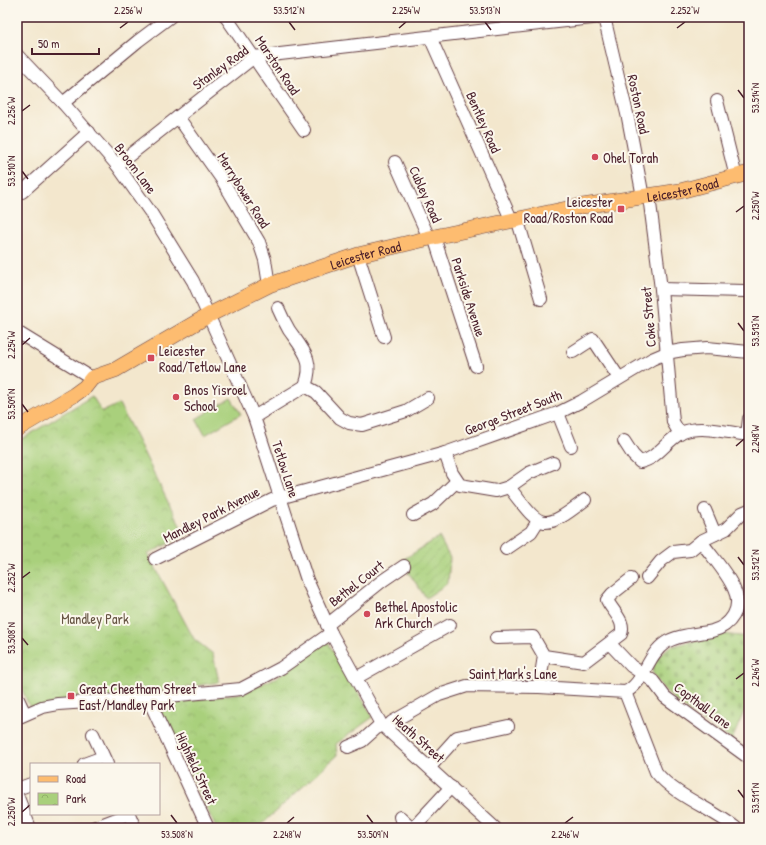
<svg xmlns="http://www.w3.org/2000/svg" width="766" height="845" viewBox="0 0 766 845" font-family="'Patrick Hand',sans-serif">
<style>
.cemetery{fill:url(#cemetery-stones);stroke:#7a7853}
.park{fill:url(#park-crowns);stroke:#7a7853}
.garden{fill:url(#garden-furrows);stroke:#7a7853}
.pitch{fill:#a9d07b;stroke:#7a7853}
.lines{fill:none;stroke-linecap:round;stroke-linejoin:round}
.minor-casing{stroke:#633d43;stroke-width:14}
.major-casing{stroke:#633d43;stroke-width:16}
.minor{stroke:#fff;stroke-width:12}
.major{stroke:#fdbc6f;stroke-width:15}
.ticks{fill:none;stroke:#4a1f2b;stroke-width:1.5}
.poi-dot{fill:#d1495b;stroke:#fbf7ec;stroke-width:1.5}
.labels{text-anchor:middle;dominant-baseline:central;stroke-width:4;stroke-linejoin:round;paint-order:stroke}
.street-label{font-size:14px;fill:#4a1f2b;stroke:#fbf7ec}
.poi-label{font-size:14px;fill:#4a1f2b;stroke:#fbf7ec;text-anchor:start}
.park-label{font-size:14px;fill:#665443;stroke:#fbf7ec}
.neatline{fill:none;stroke:#4a1f2b;stroke-width:1.5}
.ticks-label{font-size:10px;text-anchor:middle;fill:#4a1f2b}
</style>
<defs>
<pattern id="cemetery-stones" width="16" height="16" patternUnits="userSpaceOnUse"><rect width="16" height="16" fill="#a9d07b"/><path d="M2 7V4a2 2 0 0 1 4 0v3zM10 15v-3a2 2 0 0 1 4 0v3z" fill="#93b26a"/></pattern>
<pattern id="park-crowns" width="20" height="18" patternUnits="userSpaceOnUse"><rect width="20" height="18" fill="#a9d07b"/><path d="M2 6a3 3 0 1 1 6 0M12 15a3 3 0 1 1 6 0" fill="none" stroke="#93b26a"/></pattern>
<pattern id="garden-furrows" width="10" height="10" patternUnits="userSpaceOnUse"><rect width="10" height="10" fill="#a9d07b"/><path d="M-1 1l2-2M0 10L10 0M9 11l2-2" fill="none" stroke="#93b26a"/></pattern>
</defs>
<rect width="100%" height="100%" fill="#fbf7ec"/>
<filter id="ink" filterUnits="userSpaceOnUse"><feTurbulence type="fractalNoise" baseFrequency=".025" numOctaves="2"/><feDisplacementMap in="SourceGraphic" scale="8" xChannelSelector="R" yChannelSelector="G"/><feConvolveMatrix kernelMatrix="1 2 1 2 8 2 1 2 1" color-interpolation-filters="sRGB"/></filter>
<filter id="wash" filterUnits="userSpaceOnUse"><feTurbulence type="fractalNoise" baseFrequency=".012" numOctaves="4" result="noise"/><feDisplacementMap in="SourceGraphic" scale="16" xChannelSelector="R" yChannelSelector="G"/><feGaussianBlur stdDeviation="0.9" result="paint"/><feColorMatrix in="noise" values="0 0 0 0 0 0 0 0 0 0 0 0 0 0 0 0 0 1.4 0 .05"/><feComposite in="paint" operator="in"/></filter>
<g filter="url(#wash)">
<rect width="100%" height="100%" fill="#f3e7cd"/>
<path class="cemetery" d="M 721,634 L 749,637 L 749,700 L 732,740 C 708,723 663,698 652,671 L 656,659 L 669,647 Z"/>
<g class="park">
<path d="M 92,396 L 102,412 L 119,404 C 142,447 162,492 185,535 L 148,554 L 194,639 L 213,654 L 219,682 L 150,693 L 30,708 L 17,678 L 17,442 Z"/>
<polygon points="327,641 373,717 336,744 337,755 258,828 216,828 158,705 242,693 277,677"/>
</g>
<polygon class="garden" points="439,537 450,558 448,583 426,598 404,566 404,559"/>
<polygon class="pitch" points="231,398 241,414 205,435 196,419"/>
</g>
<g filter="url(#ink)">
<g class="lines">
<g class="minor-casing">
<g id="minor">
<polyline points="226,17 304,130"/>
<polyline points="604,17 628,118 643,197"/>
<polyline points="430,37 511,219"/>
<polyline points="17,55 63,103 117,165 151,213 193,281 254,417 307,580 331,633 381,724 495,828"/>
<polyline points="717,101 736,177"/>
<polyline points="63,103 138,41 170,17"/>
<polyline points="178,117 221,178 259,242 265,260 269,285"/>
<polyline points="395,162 429,238"/>
<polyline points="117,165 254,57 601,17"/>
<polyline points="22,192 89,132"/>
<polyline points="649,196 661,289 673,422 680,434"/>
<polyline points="517,218 541,299"/>
<polyline points="434,237 476,366"/>
<polyline points="358,255 384,337"/>
<polyline points="661,289 745,291"/>
<path d="M 278,308 C 281,315 285,323 289,330 C 303,350 315,360 305,386"/>
<polyline points="17,332 92,378"/>
<polyline points="573,352 593,339 619,378"/>
<polyline points="558,413 571,446"/>
<polyline points="254,417 305,386 316,392 340,418 349,423 362,425 406,411 428,398"/>
<polyline points="747,435 749,419"/>
<path d="M 624,441 L 633,455 L 640,462 C 657,459 666,441 681,433 C 701,424 728,433 749,435"/>
<path d="M 445,453 L 452,473 L 460,485 L 496,491 L 509,487 C 541,528 541,534 585,500"/>
<polyline points="509,487 529,473 553,463"/>
<polyline points="705,510 715,534"/>
<polyline points="413,515 433,504 456,482"/>
<polyline points="701,541 726,529 742,513 749,510"/>
<polyline points="506,549 531,532 538,521"/>
<polyline points="155,559 272,500 445,453 558,413 582,401 652,359 666,353 683,350 707,348 749,352"/>
<polyline points="327,625 382,581 404,566"/>
<path d="M 496,638 L 533,637 L 544,656 L 584,662 L 621,634 C 626,621 612,611 607,600 L 612,594 L 631,579"/>
<polyline points="610,644 631,666 653,681 665,697 749,758"/>
<polyline points="356,678 450,625"/>
<polyline points="539,687 544,656"/>
<path d="M 625,692 L 656,772 C 676,797 711,808 736,828"/>
<polyline points="17,697 25,714"/>
<polyline points="148,698 208,828"/>
<polyline points="17,718 42,707 58,704 148,698 241,689 281,668 331,633"/>
<path d="M 386,728 L 392,722 L 439,695 L 467,686 L 539,687 L 625,692 C 644,684 647,655 665,643 C 677,635 698,634 712,631 C 731,626 743,608 734,589 C 727,572 711,556 701,541 L 690,550 L 673,552 L 661,561 L 647,578"/>
<polyline points="93,734 107,764"/>
<polyline points="348,747 362,741 381,724"/>
<polyline points="84,764 103,757"/>
<polyline points="430,767 457,737 508,726"/>
<polyline points="17,789 31,784"/>
<polyline points="17,795 30,828"/>
<polyline points="129,814 135,828"/>
<polyline points="400,817 412,828"/>
<polyline points="93,828 129,814"/>
<polyline points="413,828 451,787"/>
</g>
</g>
<g class="major-casing">
<g id="major">
<path id="s1" d="M 17,429 L 74,395 L 85,387 L 92,378 L 115,370 L 209,315 L 269,285 L 358,255 L 434,237 L 576,207 L 680,191 L 749,173"/>
</g>
</g>
<use href="#minor" class="minor"/>
<use href="#major" class="major"/>
</g>
</g>
<path class="ticks" d="M 289,22 L 295,30M 485,22 L 491,30M 120,28 L 128,22M 399,28 L 406,22M 677,28 L 685,22M 738,90 L 744,98M 22,111 L 30,105M 22,171 L 28,179M 736,212 L 744,206M 738,323 L 744,331M 22,345 L 30,338M 22,404 L 28,412M 736,446 L 744,439M 738,557 L 744,565M 22,578 L 30,572M 22,638 L 28,645M 736,679 L 744,673M 738,790 L 744,798M 22,812 L 30,805M 171,815 L 177,823M 367,815 L 373,823M 287,823 L 294,817M 565,823 L 573,817"/>
<g class="poi-dot">
<circle cx="595" cy="157" r="4"/>
<rect x="617" y="205" width="8" height="8" rx="2"/>
<rect x="147" y="354" width="8" height="8" rx="2"/>
<circle cx="176" cy="397" r="4"/>
<circle cx="367" cy="614" r="4"/>
<rect x="67" y="692" width="8" height="8" rx="2"/>
</g>
<g class="labels">
<g class="street-label">
<text transform="translate(278 65) rotate(56)">Marston Road</text>
<text transform="translate(220 67) rotate(-36)">Stanley Road</text>
<text transform="translate(639 104) rotate(78)">Roston Road</text>
<text transform="translate(484 122) rotate(66)">Bentley Road</text>
<text transform="translate(136 168) rotate(53)">Broom Lane</text>
<text stroke="none"><textPath href="#s1" startOffset="717">Leicester Road</textPath></text>
<text transform="translate(244 190) rotate(58)">Merrybower Road</text>
<text transform="translate(426 194) rotate(66)">Cubley Road</text>
<text stroke="none"><textPath href="#s1" startOffset="393">Leicester Road</textPath></text>
<text transform="translate(469 297) rotate(72)">Parkside Avenue</text>
<text transform="translate(648 317) rotate(-95)">Coke Street</text>
<text transform="translate(513 412) rotate(-21)">George Street South</text>
<text transform="translate(286 469) rotate(72)">Tetlow Lane</text>
<text transform="translate(211 514) rotate(-27)">Mandley Park Avenue</text>
<text transform="translate(356 583) rotate(-38)">Bethel Court</text>
<text x="513" y="673">Saint Mark's Lane</text>
<text transform="translate(703 705) rotate(37)">Copthall Lane</text>
<text transform="translate(419 738) rotate(42)">Heath Street</text>
<text transform="translate(197 768) rotate(65)">Highfield Street</text>
</g>
<g class="poi-label">
<text x="603" y="157">Ohel Torah</text>
<text x="613" y="201" text-anchor="end">Leicester<tspan x="613" dy="16">Road/Roston Road</tspan></text>
<text x="159" y="350">Leicester<tspan x="159" dy="16">Road/Tetlow Lane</tspan></text>
<text x="184" y="389">Bnos Yisroel<tspan x="184" dy="16">School</tspan></text>
<text x="375" y="606">Bethel Apostolic<tspan x="375" dy="16">Ark Church</tspan></text>
<text x="79" y="688">Great Cheetham Street<tspan x="79" dy="16">East/Mandley Park</tspan></text>
</g>
<g class="park-label">
<text x="95" y="618">Mandley Park</text>
</g>
</g>
<rect width="766" height="845" fill="none" stroke="#fbf7ec" stroke-width="44"/>
<rect x="30" y="763" width="130" height="52" fill="#fbf7ec" stroke="#b4a19f"/>
<rect x="38" y="776" width="20" height="6" fill="#fdbc6f" stroke="#b4a19f"/>
<text x="66" y="783" font-size="12" fill="#4a1f2b">Road</text>
<rect x="38" y="793" width="20" height="12" fill="url(#park-crowns)" stroke="#b4a19f"/>
<text x="66" y="803" font-size="12" fill="#4a1f2b">Park</text>
<path d="M32 48v6h67v-6" fill="none" stroke="#4a1f2b" stroke-width="2"/>
<text x="38" y="48" font-size="12" fill="#4a1f2b" stroke="#fbf7ec" stroke-width="3" paint-order="stroke">50 m</text>
<rect x="22" y="22" width="722" height="801" class="neatline"/>
<g class="ticks-label">
<text x="128" y="14">2.256°W</text>
<text x="289" y="14">53.512°N</text>
<text x="406" y="14">2.254°W</text>
<text x="485" y="14">53.513°N</text>
<text x="685" y="14">2.252°W</text>
<text transform="translate(755 98) rotate(-90)" y="4">53.514°N</text>
<text transform="translate(11 111) rotate(-90)" y="4">2.256°W</text>
<text transform="translate(11 171) rotate(-90)" y="4">53.510°N</text>
<text transform="translate(755 206) rotate(-90)" y="4">2.250°W</text>
<text transform="translate(755 331) rotate(-90)" y="4">53.513°N</text>
<text transform="translate(11 345) rotate(-90)" y="4">2.254°W</text>
<text transform="translate(11 404) rotate(-90)" y="4">53.509°N</text>
<text transform="translate(755 439) rotate(-90)" y="4">2.248°W</text>
<text transform="translate(755 565) rotate(-90)" y="4">53.512°N</text>
<text transform="translate(11 578) rotate(-90)" y="4">2.252°W</text>
<text transform="translate(11 638) rotate(-90)" y="4">53.508°N</text>
<text transform="translate(755 673) rotate(-90)" y="4">2.246°W</text>
<text transform="translate(755 798) rotate(-90)" y="4">53.511°N</text>
<text transform="translate(11 812) rotate(-90)" y="4">2.250°W</text>
<text x="177" y="838">53.508°N</text>
<text x="287" y="838">2.248°W</text>
<text x="373" y="838">53.509°N</text>
<text x="565" y="838">2.246°W</text>
</g>
</svg>
